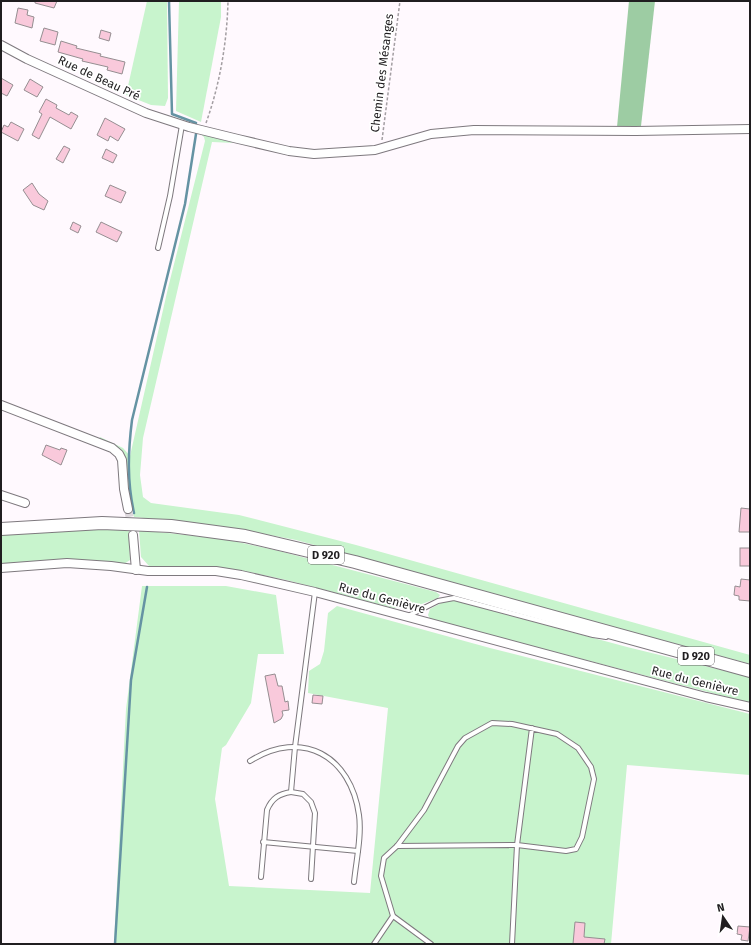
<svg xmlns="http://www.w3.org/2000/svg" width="751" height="945" viewBox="0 0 751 945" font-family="'Fira Sans',sans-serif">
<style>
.green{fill:#c8f4cd}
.forest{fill:#9dcca3}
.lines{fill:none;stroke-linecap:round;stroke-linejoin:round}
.stream{stroke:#6593a3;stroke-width:2.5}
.building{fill:#f9c9db;stroke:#958e91}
.minor-tunnel{stroke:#ded8dd;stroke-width:8;stroke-dasharray:8 4;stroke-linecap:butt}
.service-casing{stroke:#7e797e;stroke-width:6}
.minor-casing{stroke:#7e797e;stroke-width:10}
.primary-casing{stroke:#7e797e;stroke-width:14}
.path{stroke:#a39ea2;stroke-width:1.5;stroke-dasharray:3 2;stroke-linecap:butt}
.service{stroke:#fff;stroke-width:4}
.minor{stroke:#fff;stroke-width:8}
.primary{stroke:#fff;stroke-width:12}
.labels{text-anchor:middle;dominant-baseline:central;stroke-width:3.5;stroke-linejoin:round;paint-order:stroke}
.shield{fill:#fff;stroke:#636263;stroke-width:1}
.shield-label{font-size:11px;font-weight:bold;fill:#201e20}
.street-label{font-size:12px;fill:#201e20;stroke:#fff}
</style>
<rect width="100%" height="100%" fill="#fff9fe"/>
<g class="green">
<polygon points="147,1 167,1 168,98 165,106 151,105 126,95"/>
<polygon points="179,1 221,1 221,17 201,122 176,111"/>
<path d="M 199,133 L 234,143 L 212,142 L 143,438 L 140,475 L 143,497 L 151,503 L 239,515 L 356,545 L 750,655 L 750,664 L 296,540 C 242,529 189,522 134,517 L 127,492 L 125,457 L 119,448 L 99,440 L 100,437 L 123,448 L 130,456 L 168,288 L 205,141 L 204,137 Z"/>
<polygon points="74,529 129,530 130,560 124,564 61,559 1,564 1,535"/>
<path d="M 139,530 L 224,539 L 275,550 L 436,592 L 440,595 L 438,598 L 411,608 L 394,608 C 340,595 286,577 231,569 C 203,564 176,568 149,566 L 141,557 Z"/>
<polygon points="142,586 226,586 276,595 284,654 258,654 251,703 226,745 222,748 215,799 229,886 370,893 388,708 308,693 309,671 320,664 324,651 328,613 337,606 490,648 750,714 750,775 627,765 611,944 114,944 126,709"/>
<polygon points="445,601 456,601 627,647 750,677 750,703 430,619 428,615 430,609"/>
</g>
<polygon class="forest" points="629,1 655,1 641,126 617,127"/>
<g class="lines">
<g class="stream">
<polyline points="169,1 172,114 196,123"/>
<path d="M 134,513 C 127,481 128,452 132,420 L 185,204 L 196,134"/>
<polyline points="115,944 131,680 147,587"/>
</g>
</g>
<g class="building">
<polygon points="35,1 57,1 54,8 35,3"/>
<polygon points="18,8 28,10 27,15 34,17 32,28 15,23"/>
<polygon points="44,28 58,32 55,45 40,41"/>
<polygon points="101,30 111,33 109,41 99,38"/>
<polygon points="61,41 77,46 76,48 101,54 100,56 125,62 122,74 107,70 108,67 82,61 83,59 58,52"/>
<polygon points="1,78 13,85 7,96 1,93"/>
<polygon points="30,79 43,87 37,97 24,90"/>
<polygon points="46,99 57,105 56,108 69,115 71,112 78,116 71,129 50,117 39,139 32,135 42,114 39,112"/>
<polygon points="105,118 125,129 118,141 110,136 108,141 97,135"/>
<polygon points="11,122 24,129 18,141 1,132 4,125 8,127"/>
<polygon points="64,146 70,149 63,163 56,159"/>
<polygon points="106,149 117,155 113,163 102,158"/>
<polygon points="32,183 39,194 48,201 44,210 33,205 23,190"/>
<polygon points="110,185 126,192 121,203 105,196"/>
<polygon points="73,222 81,226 78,233 70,229"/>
<polygon points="101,222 122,232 117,242 96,232"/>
<polygon points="46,445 60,450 61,448 67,450 61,465 42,455"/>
<polygon points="741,508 750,509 750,532 739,532"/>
<rect x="740" y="548" width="10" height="18"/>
<polygon points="741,579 750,580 750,601 739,600 739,596 734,595 735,586 740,587"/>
<polygon points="275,674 278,686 282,686 285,702 288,701 289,710 282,711 283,715 281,719 274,723 265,676"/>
<polygon points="313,695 323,696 322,704 312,703"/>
<polygon points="575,922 585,923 584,937 605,939 604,944 573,944"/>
<polygon points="738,926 750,927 748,941 741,940 742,935 737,934"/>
</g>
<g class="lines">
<polyline class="minor-tunnel" points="128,509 132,529"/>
<g class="service-casing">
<g id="service">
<polyline points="158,248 170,196 182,125"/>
<polyline points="408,616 438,601 454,598 593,635 606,637"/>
<path d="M 250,761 C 302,728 351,756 359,815 C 362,836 356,861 354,882"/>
<polyline points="291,792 303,794 311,802 315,813 311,879"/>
<polyline points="263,842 358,851"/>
<polyline points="397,846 517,845 512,944"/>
<path d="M 261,877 L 267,810 C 272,798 279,794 291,792 L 295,747 L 315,592"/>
<polyline points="393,916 431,944"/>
<polyline points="374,944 393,916 381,876 384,858 397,846 424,810 458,746 465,738 492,723 512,724 557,734 578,748 591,767 594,779 582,837 576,849 566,851 517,845 532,728"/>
</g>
</g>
<g class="minor-casing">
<g id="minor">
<polyline points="1,45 27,59 146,113 189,127 238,139 289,151 314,154 375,150 431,134 474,130 636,131 750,129"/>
<polyline points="1,405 112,448 119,454 122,460 124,489 128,509"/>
<polyline points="1,495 25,503"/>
<polyline points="133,535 136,570"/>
<polyline points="1,568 67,563 111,566 148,571 216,571 241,575 315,592 706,697 750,707"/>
</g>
</g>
<g class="primary-casing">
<polyline id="primary" points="1,529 102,523 171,526 245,536 355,562 750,671"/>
</g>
<g class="path">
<path d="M 206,123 C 220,84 227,42 228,1"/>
<polyline points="382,140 400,1"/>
</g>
<use href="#service" class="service"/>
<use href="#minor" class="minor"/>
<use href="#primary" class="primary"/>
</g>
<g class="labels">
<g class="shield">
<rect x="308" y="546" width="36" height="18" rx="3"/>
<rect x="678" y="647" width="36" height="18" rx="3"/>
</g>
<g class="shield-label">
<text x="326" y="555">D 920</text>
<text x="696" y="656">D 920</text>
</g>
<g class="street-label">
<text transform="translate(382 73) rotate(-83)">Chemin des Mésanges</text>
<text transform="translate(99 78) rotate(25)">Rue de Beau Pré</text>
<text transform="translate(382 598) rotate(15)">Rue du Genièvre</text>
<text transform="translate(695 681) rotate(14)">Rue du Genièvre</text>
</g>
</g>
<rect width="751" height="945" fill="none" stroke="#201e20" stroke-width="4"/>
<g transform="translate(723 917) rotate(347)" stroke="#ffffff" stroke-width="3" paint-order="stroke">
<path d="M0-3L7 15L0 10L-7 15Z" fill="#201e20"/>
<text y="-6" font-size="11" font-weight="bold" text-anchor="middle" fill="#201e20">N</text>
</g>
</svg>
